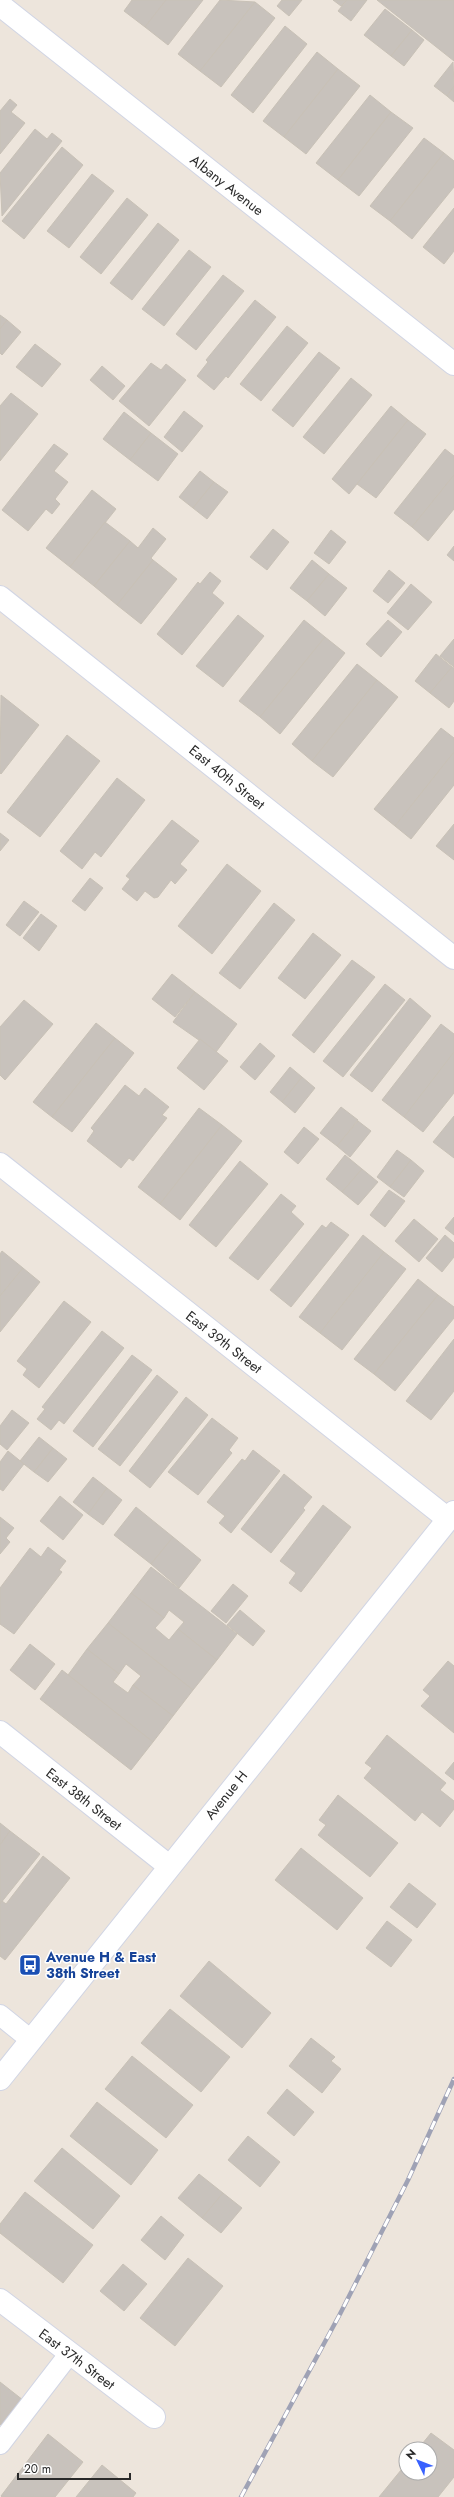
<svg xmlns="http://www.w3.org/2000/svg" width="454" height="2497" viewBox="0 0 454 2497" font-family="Jost,sans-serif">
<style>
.building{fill:#c8c2bc;stroke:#c8c1b6}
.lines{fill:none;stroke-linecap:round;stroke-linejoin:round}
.lane-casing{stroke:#d1d5e4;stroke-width:22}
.street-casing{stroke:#d1d5e4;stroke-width:24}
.lane{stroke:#fff;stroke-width:20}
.street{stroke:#fff;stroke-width:22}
.rail-casing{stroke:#9fa2b5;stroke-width:4.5}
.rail{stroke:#fff;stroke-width:3;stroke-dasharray:9;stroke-linecap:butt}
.labels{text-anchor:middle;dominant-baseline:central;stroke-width:3;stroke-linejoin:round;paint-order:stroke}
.street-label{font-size:14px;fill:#2a2a2a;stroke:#fff}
.transit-label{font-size:14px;font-weight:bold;fill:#164399;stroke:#fff;text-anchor:start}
</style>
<rect width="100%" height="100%" fill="#ede5dc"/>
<g class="building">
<polygon points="132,0 166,0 145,27 124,11"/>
<polygon points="166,0 203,0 168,45 145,27"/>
<polygon points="220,0 255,2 200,71 178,54"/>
<polygon points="282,0 302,0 289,16 277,6"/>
<polygon points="333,0 347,0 341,6"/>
<polygon points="347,0 367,0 351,21 338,11"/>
<polygon points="377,0 454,0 454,61"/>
<polygon points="255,2 275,18 221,87 200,71"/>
<polygon points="385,9 412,30 391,56 364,35"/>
<polygon points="285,26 307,44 253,113 231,95"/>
<polygon points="412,30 424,40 404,66 391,56"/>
<polygon points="317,52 338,69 284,137 263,121"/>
<polygon points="453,62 454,86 447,96 434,86"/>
<polygon points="338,69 360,86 306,154 284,137"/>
<polygon points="454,86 454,102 447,96"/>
<polygon points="370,95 391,112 338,180 316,163"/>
<polygon points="10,99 17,105 11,112 25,123 0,154 0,111"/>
<polygon points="391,112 413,128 359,196 338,180"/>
<polygon points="35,129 47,139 52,133 62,141 2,216 0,173"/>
<polygon points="424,138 444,153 390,221 370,206"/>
<polygon points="62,147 83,165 24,239 2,221"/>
<polygon points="444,153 454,161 454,187 412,239 390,221"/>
<polygon points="92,174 114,191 69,248 47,231"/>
<polygon points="127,198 148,215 101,274 80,257"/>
<polygon points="454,208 454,251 444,264 423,247"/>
<polygon points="158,223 179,240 132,300 110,283"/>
<polygon points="189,250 211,267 164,326 142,309"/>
<polygon points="223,275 244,291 196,350 176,334"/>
<polygon points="255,300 276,317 228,378 226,376 214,390 197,376 208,362 206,360"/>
<polygon points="0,315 7,320 0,329"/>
<polygon points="7,320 21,332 2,355 0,353 0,329"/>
<polygon points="287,326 308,343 261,401 240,384"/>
<polygon points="35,344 61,364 42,387 16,367"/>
<polygon points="319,352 340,368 293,427 272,410"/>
<polygon points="151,363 161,370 166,364 186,380 149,426 119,401"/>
<polygon points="102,366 125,386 113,400 90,380"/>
<polygon points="351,378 372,395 324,454 303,437"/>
<polygon points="11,393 38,414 0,461 0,406"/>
<polygon points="391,406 408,420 349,494 332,479"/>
<polygon points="184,411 203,426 182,452 164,437"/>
<polygon points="124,412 151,433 130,460 103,439"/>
<polygon points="408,420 426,434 376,498 357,484"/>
<polygon points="151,433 178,454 158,481 130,460"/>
<polygon points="54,444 68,454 54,471 68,482 55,499 60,504 52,514 46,509 28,531 2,510"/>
<polygon points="445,449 454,456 454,475 412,527 394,513"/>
<polygon points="200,471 214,482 193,508 179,497"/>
<polygon points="454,475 454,509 428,541 412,527"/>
<polygon points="214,482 228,492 207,519 193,508"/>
<polygon points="92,490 116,509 70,567 46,548"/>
<polygon points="105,522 130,541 94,586 70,567"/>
<polygon points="153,528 166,539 151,558 153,560 117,605 94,586 130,541 138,548"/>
<polygon points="273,529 289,542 267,570 250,557"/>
<polygon points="331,530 346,542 329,564 314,553"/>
<polygon points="454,546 454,561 447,555"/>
<polygon points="153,560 177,579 141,624 117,605"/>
<polygon points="312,560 329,574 307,601 290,588"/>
<polygon points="389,570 405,583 388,603 373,591"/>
<polygon points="210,572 221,581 212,593 224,603 182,655 157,634 198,582 200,584"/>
<polygon points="329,574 347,588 325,616 307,601"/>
<polygon points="411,584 432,602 408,630 387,613"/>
<polygon points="238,615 264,636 223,687 196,666"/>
<polygon points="304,620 325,637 260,717 239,701"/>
<polygon points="388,620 402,632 381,657 366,644"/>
<polygon points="325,637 345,653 280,734 260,717"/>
<polygon points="454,639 454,667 440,656"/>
<polygon points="436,654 452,667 430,693 415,681"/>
<polygon points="357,664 377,680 312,761 292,744"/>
<polygon points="452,667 454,668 454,701 449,708 430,693"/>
<polygon points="377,680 398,697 333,777 312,761"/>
<polygon points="1,695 39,725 1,774 0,773"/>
<polygon points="441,728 454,738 454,752 395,826 374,809"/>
<polygon points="67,735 100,761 40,837 7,812"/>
<polygon points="454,752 454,785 411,839 395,826"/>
<polygon points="117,778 145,800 101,857 95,852 82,869 60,851"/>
<polygon points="172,820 199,841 180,864 187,870 175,884 171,880 158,897 154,898 145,891 137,901 122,889 130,879 126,876"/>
<polygon points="454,824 454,860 436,846"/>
<polygon points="0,833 9,840 0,851"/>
<polygon points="227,864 261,891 212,954 178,926"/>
<polygon points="90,878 103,888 85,911 72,901"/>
<polygon points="24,901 39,912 20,936 6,925"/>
<polygon points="274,903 295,920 240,989 219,973"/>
<polygon points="41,914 57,926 39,951 23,938"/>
<polygon points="313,933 341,955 305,999 278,978"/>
<polygon points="352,960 375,977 314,1053 292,1035"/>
<polygon points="172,974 195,992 175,1017 152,999"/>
<polygon points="385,984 405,1000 343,1077 323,1061"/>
<polygon points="195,992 237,1024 216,1052 173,1022"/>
<polygon points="410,998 431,1016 372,1092 350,1075"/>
<polygon points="24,1000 53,1024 5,1080 0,1075 0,1027"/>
<polygon points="96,1023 115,1038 52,1117 33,1102"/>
<polygon points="441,1024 454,1034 454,1052 404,1117 382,1100"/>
<polygon points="115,1038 134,1053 72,1132 52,1117"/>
<polygon points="200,1039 228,1061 204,1090 177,1068"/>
<polygon points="260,1043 275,1056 255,1080 240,1067"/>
<polygon points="454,1052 454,1093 423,1132 404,1117"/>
<polygon points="290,1067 302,1077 282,1102 270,1092"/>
<polygon points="302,1077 315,1088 295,1113 282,1102"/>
<polygon points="125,1085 139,1096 145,1088 169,1107 162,1115 167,1118 133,1161 129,1158 121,1168 87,1141 94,1131 91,1128"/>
<polygon points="341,1107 358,1120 337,1146 320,1133"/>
<polygon points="199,1108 222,1125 160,1204 138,1187"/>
<polygon points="454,1116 454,1158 433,1142"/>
<polygon points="358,1121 371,1131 350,1157 337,1146"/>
<polygon points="222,1125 242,1141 180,1220 160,1204"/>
<polygon points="304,1127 319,1139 298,1164 284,1152"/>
<polygon points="397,1150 411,1160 390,1187 377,1177"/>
<polygon points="345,1155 362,1169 342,1192 326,1179"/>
<polygon points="411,1160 424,1171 404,1197 390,1187"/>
<polygon points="240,1161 268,1184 216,1247 189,1225"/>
<polygon points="362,1169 378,1182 358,1205 342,1192"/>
<polygon points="389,1190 405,1201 385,1227 370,1215"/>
<polygon points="281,1194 296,1206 291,1212 304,1224 258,1280 229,1258"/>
<polygon points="454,1217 454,1235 445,1228"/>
<polygon points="414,1219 438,1239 419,1262 395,1241"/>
<polygon points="331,1222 349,1235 291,1307 270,1290 322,1225 326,1228"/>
<polygon points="363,1235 384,1252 320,1333 299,1317"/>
<polygon points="445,1235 454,1243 454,1257 442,1272 426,1258"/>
<polygon points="2,1251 23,1268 0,1296 0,1254"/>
<polygon points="384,1252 406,1269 342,1350 320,1333"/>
<polygon points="23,1268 40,1282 0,1332 0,1296"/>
<polygon points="418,1279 438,1295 374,1374 354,1359"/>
<polygon points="438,1295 454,1307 454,1318 395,1391 374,1374"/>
<polygon points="64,1301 91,1322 39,1388 23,1375 27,1369 17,1361"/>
<polygon points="102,1331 124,1348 64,1424 59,1420 51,1430 37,1419 45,1409 42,1407"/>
<polygon points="454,1339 454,1391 431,1420 406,1401"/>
<polygon points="132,1355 152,1370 93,1447 73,1431"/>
<polygon points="157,1375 178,1392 120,1466 98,1449"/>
<polygon points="186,1397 208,1415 150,1488 129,1471"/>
<polygon points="12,1410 29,1423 7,1450 0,1444 0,1426"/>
<polygon points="212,1418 238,1438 229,1450 232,1453 198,1495 168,1472"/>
<polygon points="39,1437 53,1448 34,1472 20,1461"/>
<polygon points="53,1448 67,1459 48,1482 34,1472"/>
<polygon points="253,1450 280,1471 231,1533 219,1523 225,1516 207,1502 242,1459 245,1461"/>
<polygon points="8,1451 24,1464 3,1491 0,1489 0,1462"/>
<polygon points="284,1474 312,1497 303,1508 305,1510 271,1553 241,1529"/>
<polygon points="93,1477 107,1488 88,1514 73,1502"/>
<polygon points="107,1488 122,1500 103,1525 88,1514"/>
<polygon points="60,1496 83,1515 63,1540 40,1521"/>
<polygon points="323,1505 351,1527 301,1592 289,1583 296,1573 280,1561"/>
<polygon points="136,1507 173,1537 151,1564 114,1535"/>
<polygon points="0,1517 14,1528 6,1538 10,1542 0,1554"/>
<polygon points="173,1537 201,1560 179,1588 151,1564"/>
<polygon points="48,1547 66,1561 59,1570 62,1572 14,1634 0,1624 0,1588 30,1548 41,1557"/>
<polygon points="151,1567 237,1634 217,1660 178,1629 184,1622 169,1610 164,1618 131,1593"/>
<polygon points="233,1584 248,1596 226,1623 211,1611"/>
<polygon points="131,1593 164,1618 155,1628 169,1640 178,1629 217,1660 193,1690 108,1623"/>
<polygon points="240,1610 265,1631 253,1646 227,1625"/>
<polygon points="108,1623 193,1690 173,1716 133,1685 141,1676 126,1664 119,1674 87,1649"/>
<polygon points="30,1644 55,1664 35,1690 10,1670"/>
<polygon points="87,1649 119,1674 113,1682 128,1693 133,1685 173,1716 153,1742 68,1675"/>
<polygon points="448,1661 454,1666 454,1733 421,1706 430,1696 423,1690"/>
<polygon points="62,1670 153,1742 131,1770 40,1699"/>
<polygon points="387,1735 446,1783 440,1790 454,1801 454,1809 440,1827 422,1812 415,1821 364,1778 372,1768 365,1763"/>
<polygon points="454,1762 454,1780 445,1773"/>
<polygon points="338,1795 398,1843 370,1877 318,1835 326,1825 319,1820"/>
<polygon points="0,1823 10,1831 0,1845"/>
<polygon points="10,1831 40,1854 0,1904 0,1845"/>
<polygon points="301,1848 363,1898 337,1930 275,1880"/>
<polygon points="43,1856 70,1878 5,1960 0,1956 0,1904 2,1901 6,1904"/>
<polygon points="409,1883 436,1904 417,1928 390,1907"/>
<polygon points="387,1921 412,1940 391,1967 366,1948"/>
<polygon points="209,1961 271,2013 242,2048 180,1996"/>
<polygon points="170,2009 230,2057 201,2092 141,2043"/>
<polygon points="311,2038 335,2057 331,2061 341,2069 322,2093 289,2066"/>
<polygon points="132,2056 193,2105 166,2138 105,2089"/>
<polygon points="287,2089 314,2112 294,2136 267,2113"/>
<polygon points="97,2102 158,2150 131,2185 70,2136"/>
<polygon points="248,2136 280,2162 260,2187 228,2160"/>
<polygon points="62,2148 120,2196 93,2229 34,2181"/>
<polygon points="199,2174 223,2193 202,2218 178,2198"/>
<polygon points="25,2192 93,2245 63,2283 0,2233 0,2224"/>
<polygon points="223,2193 242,2208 221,2233 202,2218"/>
<polygon points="161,2216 184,2235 165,2260 141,2240"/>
<polygon points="188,2258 223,2286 175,2346 140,2318"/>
<polygon points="123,2264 147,2284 124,2311 100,2291"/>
<polygon points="0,2382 28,2404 7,2430 0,2424"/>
<polygon points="431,2433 454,2450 454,2477 438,2497 379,2497 406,2464 406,2473 430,2473 430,2449 418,2449"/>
<polygon points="48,2434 83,2462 55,2497 2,2497 1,2496"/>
<polygon points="102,2465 136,2493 133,2497 76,2497"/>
</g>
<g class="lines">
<g class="lane-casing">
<g id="lane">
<polyline points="0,2015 31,2040"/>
<polyline points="0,2444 70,2353"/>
</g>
</g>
<g class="street-casing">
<g id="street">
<polyline points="0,5 454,364"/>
<polyline points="0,597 454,958"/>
<polyline points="0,1164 448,1519"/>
<polyline points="0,1732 169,1866"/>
<polyline points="0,2079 454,1512"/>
<polyline points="0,2300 154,2417"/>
</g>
</g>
<use href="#lane" class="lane"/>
<use href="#street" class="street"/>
<g class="rail-casing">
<polyline id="rail" points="241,2497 340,2314 408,2180 454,2079"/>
</g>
<use href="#rail" class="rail"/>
</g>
<defs>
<g id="bus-square" transform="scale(1.15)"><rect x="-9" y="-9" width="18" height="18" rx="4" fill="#1a4fb4" stroke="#fff"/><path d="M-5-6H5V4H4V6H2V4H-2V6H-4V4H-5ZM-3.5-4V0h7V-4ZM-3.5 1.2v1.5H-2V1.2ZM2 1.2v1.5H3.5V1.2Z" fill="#fff"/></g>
</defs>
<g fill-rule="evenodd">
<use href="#bus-square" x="30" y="1965"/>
</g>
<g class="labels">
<g class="street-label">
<text transform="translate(227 185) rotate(38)">Albany Avenue</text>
<text transform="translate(227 777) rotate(39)">East 40th Street</text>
<text transform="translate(224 1342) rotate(38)">East 39th Street</text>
<text transform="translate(226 1795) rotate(-51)">Avenue H</text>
<text transform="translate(84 1799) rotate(38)">East 38th Street</text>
<text transform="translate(77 2359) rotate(37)">East 37th Street</text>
</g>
<g class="transit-label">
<text x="46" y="1957">Avenue H &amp; East<tspan x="46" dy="16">38th Street</tspan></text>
</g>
</g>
<g transform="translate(418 2461) rotate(313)"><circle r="19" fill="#ffffff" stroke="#aaaaaa"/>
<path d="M0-3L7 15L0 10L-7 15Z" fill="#3861fe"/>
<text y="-6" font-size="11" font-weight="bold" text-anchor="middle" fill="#2a2a2a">N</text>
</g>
<path d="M18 2473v6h112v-6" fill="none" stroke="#2a2a2a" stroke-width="2"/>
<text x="24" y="2473" font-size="12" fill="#2a2a2a" stroke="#ffffff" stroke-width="3" paint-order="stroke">20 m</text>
</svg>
